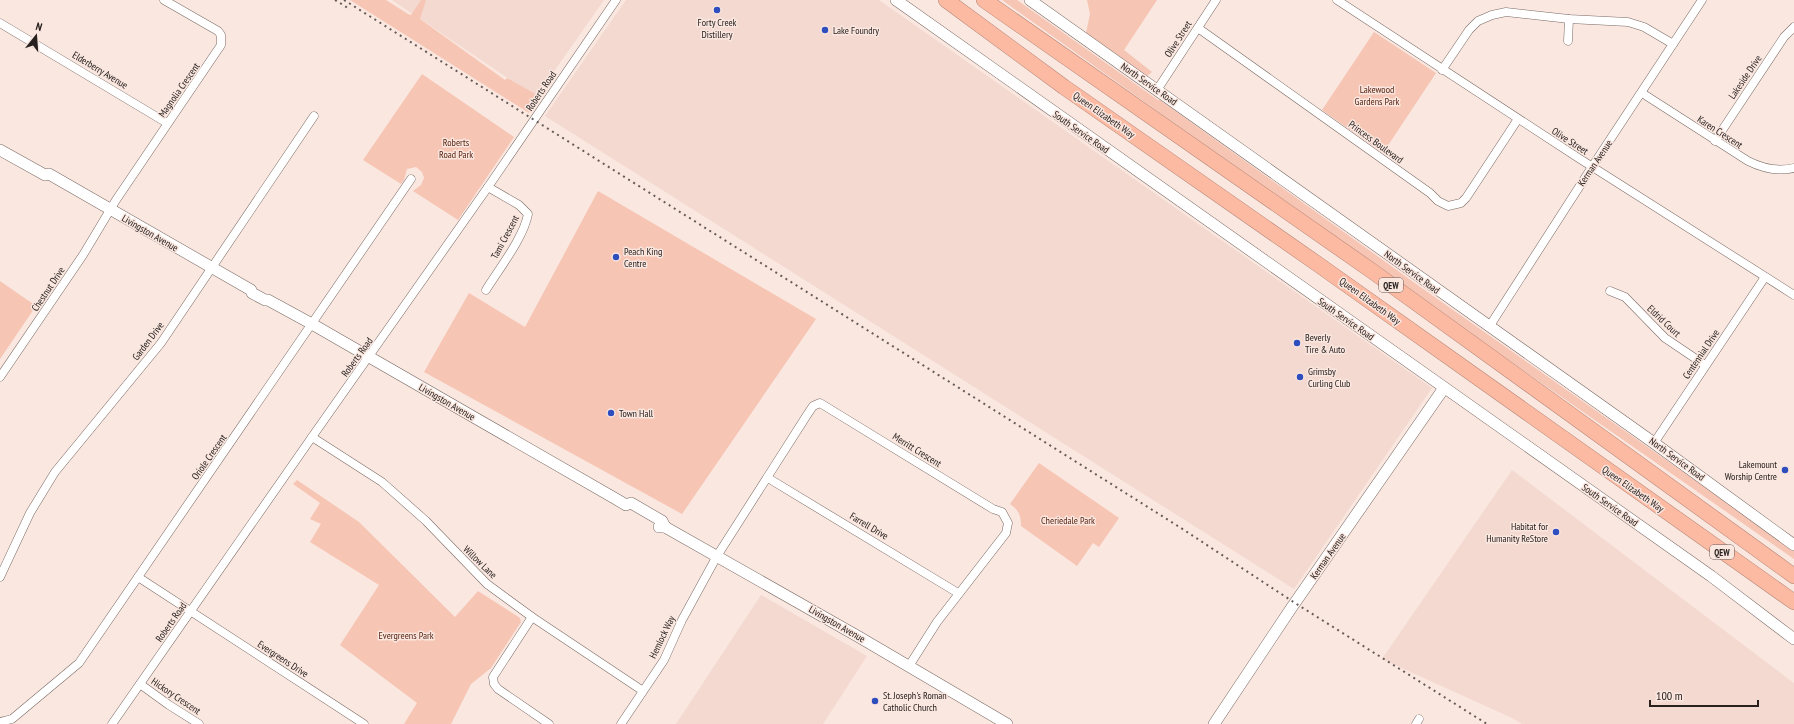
<svg xmlns="http://www.w3.org/2000/svg" width="1794" height="724" viewBox="0 0 1794 724" font-family="'PT Sans Narrow',sans-serif">
<style>
.built{fill:#f3d9cf}
.green{fill:#f6c5b4}
.lines{fill:none;stroke-linecap:round;stroke-linejoin:round}
.street-casing{stroke:#796963;stroke-width:9}
.secondary-casing{stroke:#796963;stroke-width:12}
.highway-casing{stroke:#b28474;stroke-width:16}
.street{stroke:#fff;stroke-width:8}
.secondary{stroke:#fff;stroke-width:11}
.highway{stroke:#fdbaa3;stroke-width:15}
.rail{stroke:#665b58;stroke-width:2;stroke-dasharray:2 4;stroke-linecap:butt}
.poi-dot{fill:#2f4ebe;stroke:#fae7e0;stroke-width:1.5}
.labels{text-anchor:middle;dominant-baseline:central;stroke-width:3;stroke-linejoin:round;paint-order:stroke}
.shield{fill:#fae7e0;stroke:#665c58;stroke-width:1}
.shield-label{font-size:9px;font-weight:bold;fill:#27201e}
.poi-label{font-size:10px;fill:#27201e;stroke:#fae7e0;text-anchor:start}
.street-label{font-size:10px;fill:#27201e;stroke:#fae7e0}
.park-label{font-size:10px;fill:#582411;stroke:#fae7e0}
</style>
<rect width="100%" height="100%" fill="#fae7e0"/>
<g class="built">
<polygon points="392,0 604,0 536,97"/>
<polygon points="626,0 879,0 1432,388 1294,589 545,116"/>
<polygon points="1512,470 1794,683 1794,724 1522,724 1512,718 1382,659"/>
<polygon points="761,595 867,656 823,724 676,724"/>
</g>
<g class="green">
<polygon points="350,0 386,0 408,14 411,15 421,0 426,0 420,19 505,80 507,78 539,96 540,98 529,113"/>
<polygon points="1002,0 1017,0 1158,100 1160,100 1419,286 1794,550 1794,559 1398,283"/>
<polygon points="1087,0 1157,0 1124,50 1152,72 1147,76 1086,33 1090,14"/>
<polygon points="1374,32 1436,73 1383,153 1322,110"/>
<polygon points="422,74 514,137 458,220 413,191 421,185 424,178 422,172 416,167 407,169 404,180 401,184 363,160"/>
<polygon points="598,191 816,319 682,514 424,372 469,293 525,327"/>
<polygon points="0,281 36,306 0,359"/>
<path d="M 1039,463 L 1119,518 L 1099,547 L 1093,543 L 1077,566 L 1021,526 C 1021,516 1019,510 1010,504 Z"/>
<polygon points="297,480 359,522 455,617 478,591 520,618 521,622 491,668 471,684 451,724 404,724 417,703 340,645 379,585 310,542 321,524 310,519 320,503 293,484"/>
</g>
<g class="lines">
<g class="street-casing">
<g id="street">
<polyline points="1337,0 1580,159 1794,295"/>
<polyline points="0,23 167,123"/>
<polyline points="1198,28 1430,193 1438,201 1448,206 1461,203 1466,198 1518,119"/>
<polyline points="1568,41 1569,19"/>
<polyline points="1442,70 1469,30 1478,21 1492,15 1506,12 1569,19 1628,22 1644,27 1673,44"/>
<polyline points="1157,90 1216,0"/>
<path d="M 1642,93 L 1748,161 C 1762,168 1778,172 1794,168"/>
<polyline points="1715,141 1784,37 1794,27"/>
<path d="M 486,290 C 499,269 524,237 528,214 L 519,205 L 488,187"/>
<polyline points="1610,291 1625,297 1665,338 1705,365"/>
<polyline points="1489,327 1592,167 1702,0"/>
<polyline points="0,377 83,255 116,200 221,45 221,35 218,31 164,0"/>
<polyline points="312,437 382,482 426,521 487,584 532,617 643,691"/>
<polyline points="1654,443 1765,277"/>
<polyline points="768,478 958,593"/>
<polyline points="0,577 30,513 55,472 161,343 314,116"/>
<polyline points="138,577 364,724"/>
<polyline points="532,617 493,677 494,684 498,689 549,724"/>
<polyline points="140,684 169,705 199,724"/>
<polyline points="0,722 12,719 79,663 411,179"/>
<polyline points="112,724 312,437 488,187 616,0"/>
<polyline points="621,724 664,660 682,620 717,556 807,415 813,406 820,403 993,509 1002,512 1008,523 1006,533 937,622 909,666"/>
<polyline points="1416,724 1419,719"/>
</g>
</g>
<g class="secondary-casing">
<g id="secondary">
<polyline points="896,0 1711,576 1794,639"/>
<polyline points="1030,0 1654,443 1794,545"/>
<polyline points="0,150 45,175 49,174 251,290 252,293 265,300 268,300 312,324 616,499 626,505 631,503 662,521 665,527"/>
<polyline points="659,527 665,527 859,637 1007,724"/>
<polyline points="1214,724 1292,607 1444,388"/>
</g>
</g>
<g class="highway-casing">
<g id="highway">
<polyline points="946,0 1064,87 1319,265 1794,602"/>
<polyline points="984,0 1372,271 1794,576"/>
</g>
</g>
<use href="#street" class="street"/>
<use href="#secondary" class="secondary"/>
<use href="#highway" class="highway"/>
<g class="rail">
<polyline points="335,0 348,8"/>
<polyline points="344,0 1181,528 1295,603 1487,724"/>
</g>
</g>
<g class="poi-dot">
<circle cx="717" cy="10" r="4"/>
<circle cx="825" cy="30" r="4"/>
<circle cx="616" cy="257" r="4"/>
<circle cx="1297" cy="343" r="4"/>
<circle cx="1300" cy="377" r="4"/>
<circle cx="611" cy="413" r="4"/>
<circle cx="1785" cy="470" r="4"/>
<circle cx="1556" cy="532" r="4"/>
<circle cx="875" cy="701" r="4"/>
</g>
<g class="labels">
<g class="shield">
<rect x="1379" y="278" width="24" height="14" rx="3"/>
<rect x="1710" y="545" width="24" height="14" rx="3"/>
</g>
<g class="shield-label">
<text x="1391" y="285">QEW</text>
<text x="1722" y="552">QEW</text>
</g>
<g class="poi-label">
<text x="717" y="22" text-anchor="middle">Forty Creek<tspan x="717" dy="12">Distillery</tspan></text>
<text x="833" y="30">Lake Foundry</text>
<text x="624" y="251">Peach King<tspan x="624" dy="12">Centre</tspan></text>
<text x="1305" y="337">Beverly<tspan x="1305" dy="12">Tire &amp; Auto</tspan></text>
<text x="1308" y="371">Grimsby<tspan x="1308" dy="12">Curling Club</tspan></text>
<text x="619" y="413">Town Hall</text>
<text x="1777" y="464" text-anchor="end">Lakemount<tspan x="1777" dy="12">Worship Centre</tspan></text>
<text x="1548" y="526" text-anchor="end">Habitat for<tspan x="1548" dy="12">Humanity ReStore</tspan></text>
<text x="883" y="695">St. Joseph's Roman<tspan x="883" dy="12">Catholic Church</tspan></text>
</g>
<g class="street-label">
<text transform="translate(1178 39) rotate(-57)">Olive Street</text>
<text transform="translate(100 70) rotate(31)">Elderberry Avenue</text>
<text transform="translate(1745 77) rotate(-56)">Lakeside Drive</text>
<text transform="translate(1149 84) rotate(35)">North Service Road</text>
<text transform="translate(179 90) rotate(-55)">Magnolia Crescent</text>
<text transform="translate(541 91) rotate(-56)">Roberts Road</text>
<text transform="translate(1104 115) rotate(35)">Queen Elizabeth Way</text>
<text transform="translate(1081 132) rotate(35)">South Service Road</text>
<text transform="translate(1720 132) rotate(33)">Karen Crescent</text>
<text transform="translate(1570 141) rotate(33)">Olive Street</text>
<text transform="translate(1376 142) rotate(36)">Princess Boulevard</text>
<text transform="translate(1595 163) rotate(-56)">Kerman Avenue</text>
<text transform="translate(150 233) rotate(30)">Livingston Avenue</text>
<text transform="translate(505 237) rotate(-62)">Tami Crescent</text>
<text transform="translate(1412 272) rotate(36)">North Service Road</text>
<text transform="translate(48 289) rotate(-56)">Chestnut Drive</text>
<text transform="translate(1370 301) rotate(36)">Queen Elizabeth Way</text>
<text transform="translate(1346 319) rotate(35)">South Service Road</text>
<text transform="translate(1664 321) rotate(43)">Eldrid Court</text>
<text transform="translate(148 341) rotate(-53)">Garden Drive</text>
<text transform="translate(1701 354) rotate(-56)">Centennial Drive</text>
<text transform="translate(357 357) rotate(-54)">Roberts Road</text>
<text transform="translate(447 402) rotate(30)">Livingston Avenue</text>
<text transform="translate(917 450) rotate(32)">Merritt Crescent</text>
<text transform="translate(209 457) rotate(-55)">Oriole Crescent</text>
<text transform="translate(1677 459) rotate(36)">North Service Road</text>
<text transform="translate(1633 489) rotate(35)">Queen Elizabeth Way</text>
<text transform="translate(1610 505) rotate(35)">South Service Road</text>
<text transform="translate(869 526) rotate(31)">Farrell Drive</text>
<text transform="translate(1328 556) rotate(-55)">Kerman Avenue</text>
<text transform="translate(480 562) rotate(44)">Willow Lane</text>
<text transform="translate(171 622) rotate(-55)">Roberts Road</text>
<text transform="translate(837 624) rotate(30)">Livingston Avenue</text>
<text transform="translate(662 637) rotate(-64)">Hemlock Way</text>
<text transform="translate(283 659) rotate(33)">Evergreens Drive</text>
<text transform="translate(176 696) rotate(34)">Hickory Crescent</text>
</g>
<g class="park-label">
<text x="1377" y="89">Lakewood<tspan x="1377" dy="12">Gardens Park</tspan></text>
<text x="456" y="142">Roberts<tspan x="456" dy="12">Road Park</tspan></text>
<text x="1068" y="520">Cheriedale Park</text>
<text x="406" y="635">Evergreens Park</text>
</g>
</g>
<g transform="translate(36 36) rotate(17)" stroke="#fae7e0" stroke-width="3" paint-order="stroke">
<path d="M0-3L7 15L0 10L-7 15Z" fill="#27201e"/>
<text y="-6" font-size="11" font-weight="bold" text-anchor="middle" fill="#27201e">N</text>
</g>
<path d="M1650 700v6h108v-6" fill="none" stroke="#27201e" stroke-width="2"/>
<text x="1656" y="700" font-size="12" fill="#27201e" stroke="#fae7e0" stroke-width="3" paint-order="stroke">100 m</text>
</svg>
